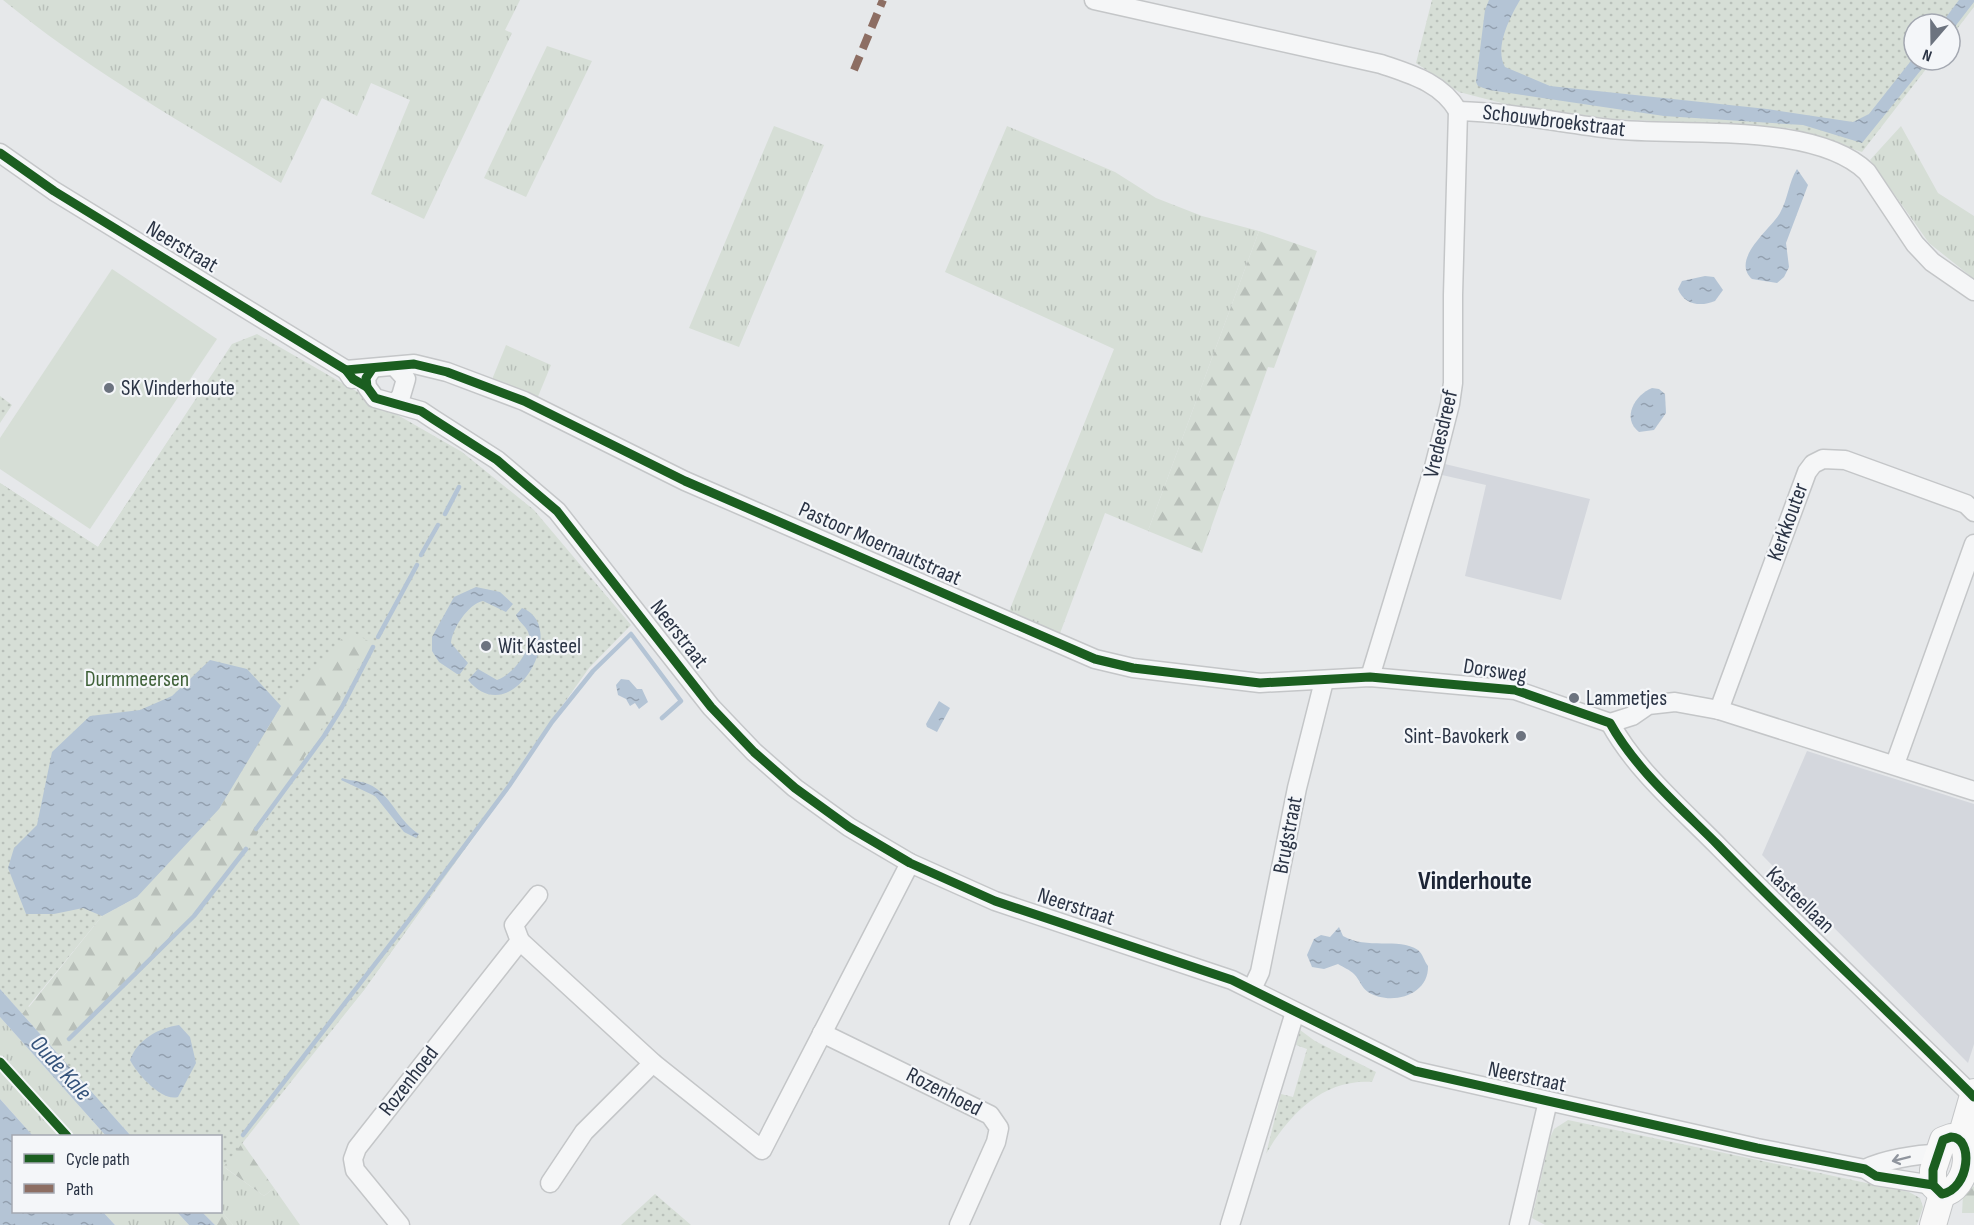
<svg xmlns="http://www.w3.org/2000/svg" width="1974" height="1225" viewBox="0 0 1974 1225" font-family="'Sofia Sans Condensed',sans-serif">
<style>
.built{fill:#d4d7dd}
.grass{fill:url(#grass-tufts)}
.forest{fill:url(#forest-firs)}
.park{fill:url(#park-dots)}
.pitch{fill:#d6ded6}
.water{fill:url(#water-ripples)}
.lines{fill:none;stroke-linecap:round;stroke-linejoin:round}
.stream{stroke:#b4c4d5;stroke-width:4.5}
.street-casing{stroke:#c4c6c8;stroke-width:21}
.secondary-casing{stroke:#c4c6c8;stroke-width:28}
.street{stroke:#f5f6f7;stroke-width:18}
.secondary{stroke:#f8f8f8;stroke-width:26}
.quiet{stroke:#8d6e63;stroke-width:8;stroke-dasharray:15 8;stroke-linecap:butt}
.cycleway-casing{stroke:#f4f6f9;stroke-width:13}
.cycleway{stroke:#1b5e20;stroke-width:9}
.oneway{stroke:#90959e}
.poi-dot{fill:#6c737f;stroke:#f4f6f9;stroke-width:2}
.labels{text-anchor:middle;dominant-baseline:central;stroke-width:4.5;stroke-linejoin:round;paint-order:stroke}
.street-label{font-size:22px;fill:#2b3445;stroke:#f4f6f9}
.poi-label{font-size:22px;fill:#2b3445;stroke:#f4f6f9;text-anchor:start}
.park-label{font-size:22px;fill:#3f6138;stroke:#f4f6f9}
.water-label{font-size:24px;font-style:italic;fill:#34527a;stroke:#f4f6f9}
.quarter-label{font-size:26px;font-weight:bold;fill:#1d2536;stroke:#f4f6f9}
</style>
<defs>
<pattern id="grass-tufts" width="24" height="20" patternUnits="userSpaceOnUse" patternTransform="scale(1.5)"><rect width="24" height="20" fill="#d6ded6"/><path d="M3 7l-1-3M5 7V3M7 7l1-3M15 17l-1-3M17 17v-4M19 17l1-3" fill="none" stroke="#b8bfb9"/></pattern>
<pattern id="forest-firs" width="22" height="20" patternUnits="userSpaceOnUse" patternTransform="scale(1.5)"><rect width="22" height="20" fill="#d6ded6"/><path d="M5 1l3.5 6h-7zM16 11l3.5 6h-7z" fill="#b8bfb9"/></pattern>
<pattern id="park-dots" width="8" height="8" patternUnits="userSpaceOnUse" patternTransform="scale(1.5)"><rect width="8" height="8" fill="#d6ded6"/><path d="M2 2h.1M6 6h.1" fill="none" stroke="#b8bfb9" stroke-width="1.8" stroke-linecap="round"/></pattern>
<pattern id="water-ripples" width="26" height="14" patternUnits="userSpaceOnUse" patternTransform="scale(1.5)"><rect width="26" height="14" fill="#b4c4d5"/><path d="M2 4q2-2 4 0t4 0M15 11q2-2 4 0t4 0" fill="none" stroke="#93a0af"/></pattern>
</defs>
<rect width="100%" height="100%" fill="#e6e8ea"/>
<g class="built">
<polygon points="1445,464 1590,499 1561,600 1465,576 1486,485 1442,475"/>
<polygon points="1807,751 1974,804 1974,1044 1968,1063 1762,855"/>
</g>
<g class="grass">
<path d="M 3,0 L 520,0 L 505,30 L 512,33 L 424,219 L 371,194 L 410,100 L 371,83 L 357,116 L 322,98 L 281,183 C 187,125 88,70 3,0 Z"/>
<polygon points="547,46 592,61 526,197 484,178"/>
<polygon points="774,126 824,145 739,347 689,328"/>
<polygon points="1007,126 1115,172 1156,198 1202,216 1259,231 1148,531 1105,513 1059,636 1008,614 1114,349 945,272"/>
<polygon points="1901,126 1938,193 1974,216 1974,279 1929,243 1870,160"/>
<polygon points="506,345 551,365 537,399 491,382"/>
<polygon points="0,1017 106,1136 33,1136 0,1099"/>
<polygon points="220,1164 264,1196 274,1188 300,1225 233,1225 221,1211"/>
<polygon points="103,1212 177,1212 189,1225 115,1225"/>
</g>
<g class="forest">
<polygon points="1259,231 1317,251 1274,368 1268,367 1202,553 1148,531"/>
<polygon points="170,438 350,629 373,643 502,797 364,990 241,1141 274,1188 264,1196 223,1166 220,1136 131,1136 0,989 0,976 29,1007 102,916 137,897 0,483 98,547"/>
<polygon points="1974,1186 1974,1213 1962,1213 1963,1196"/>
<polygon points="220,1211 221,1211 233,1225 215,1225 202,1212"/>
</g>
<g class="park">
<polygon points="1432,0 1974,0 1974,7 1950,38 1950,24 1914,24 1914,60 1933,60 1862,152 1789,128 1615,119 1521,108 1459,92 1416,63"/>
<polygon points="257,334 462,452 534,510 631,625 589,668 525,758 502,797 364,990 221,1170 220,1136 137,1136 95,1099 60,1059 246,853 373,644 350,630 281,706 219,809 137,897 102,916 22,1014 0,989 0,483 98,547 232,344"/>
<polygon points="0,396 12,405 0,423"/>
<path d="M 1300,1030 L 1315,1041 L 1376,1072 L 1372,1082 C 1322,1079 1289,1115 1266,1154 L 1281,1094 L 1293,1097 L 1307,1049 L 1296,1045 Z"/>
<polygon points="1568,1120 1909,1192 1920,1198 1923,1207 1917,1225 1545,1225 1532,1218 1550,1138 1554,1129"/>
<polygon points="655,1194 691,1225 621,1225"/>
</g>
<polygon class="pitch" points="112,269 217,339 90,529 0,469 0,438"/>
<g class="water">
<path d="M 1489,0 L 1520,0 C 1510,17 1494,48 1505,67 L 1550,86 L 1767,109 L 1853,122 L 1869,114 L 1914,57 L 1914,60 L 1929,60 L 1862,143 L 1803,125 L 1664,116 L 1489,90 L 1478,86 L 1476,82 L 1485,10 Z"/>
<polygon points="1959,0 1974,0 1974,2 1950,33 1950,24 1941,24"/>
<path d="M 1797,169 L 1808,185 L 1786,243 L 1789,267 L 1784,277 L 1777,283 L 1752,279 C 1730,259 1771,229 1780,213 C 1788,199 1789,181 1797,169 Z"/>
<path d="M 1705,276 L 1714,277 L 1723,290 L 1715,301 C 1701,307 1684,305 1678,289 L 1682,281 Z"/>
<path d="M 1652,388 L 1659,389 L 1665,394 L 1666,413 L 1654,430 L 1639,432 C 1621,418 1635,395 1652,388 Z"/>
<path d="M 476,587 L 500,592 L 513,604 L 506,612 L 483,601 C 468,604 452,629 451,643 L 468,663 L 460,674 L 457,674 L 439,662 L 432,651 L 432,637 L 454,597 Z"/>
<path d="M 522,608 C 571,626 513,734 468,680 L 478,669 L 497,680 C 511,676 532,651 529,635 C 528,627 519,623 516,615 Z"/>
<polygon points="210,660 247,669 281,706 219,809 137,897 102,916 83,908 54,914 26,914 8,868 14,848 37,825 52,752 90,716 140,710 172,696"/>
<polygon points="621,679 629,680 637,689 642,689 648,702 639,709 635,703 630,706 626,699 618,695 616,685"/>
<polygon points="939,701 950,708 937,732 927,727 926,724"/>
<path d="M 342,778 C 354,782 365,780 377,789 C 394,802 400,822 419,834 L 416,838 L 404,832 L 375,796 L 341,780 Z"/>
<path d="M 1339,927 L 1343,936 C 1367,950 1398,937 1418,950 C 1423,954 1424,961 1428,966 C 1429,996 1390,1006 1368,992 C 1361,987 1360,980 1354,974 C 1350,970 1343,967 1338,964 L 1324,969 L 1312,967 L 1307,955 L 1314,939 L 1321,935 L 1330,937 Z"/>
<polygon points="0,989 131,1136 106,1136 0,1017"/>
<path d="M 179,1025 L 190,1037 L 196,1063 L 178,1097 C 162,1102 137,1074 130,1060 C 137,1040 158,1028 179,1025 Z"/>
<polygon points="0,1099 33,1136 14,1136 14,1212 103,1212 115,1225 0,1225"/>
<polygon points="177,1212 202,1212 215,1225 189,1225"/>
</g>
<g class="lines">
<g class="stream">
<polyline points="445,514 459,487"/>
<polyline points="421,555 438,525"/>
<polyline points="378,637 417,565"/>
<polyline points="256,829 324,736 342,707 373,647"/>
<polyline points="69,1039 194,916 246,849"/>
<polyline points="243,1135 419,907 509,786 552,722 593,671 631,634 681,701 662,718"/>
</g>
<g class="street-casing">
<g id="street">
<path d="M 1094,0 L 1381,64 C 1410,74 1441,82 1458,111"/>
<path d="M 1458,111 C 1509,112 1560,123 1611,129 C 1682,137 1814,121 1867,172 L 1915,244 L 1932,262 L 1974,291"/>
<polyline points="0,153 54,191 346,370 352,379"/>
<polyline points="395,367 406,379 401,396 395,403"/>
<polyline points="372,369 366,378 367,387 375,398 421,411 433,419 497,460 557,511 711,707 754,752 795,788 849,827 910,863 995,901 1232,980 1415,1071 1757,1148 1865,1169 1876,1176 1933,1185"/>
<polyline points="346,370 414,364 447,372 524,401 685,481 1095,659 1133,668 1260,683 1370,677 1515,690 1610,723 1632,716 1648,705 1675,702 1719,710 1974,791"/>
<polyline points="1370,677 1434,467 1450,404 1453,383 1453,295 1458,111"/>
<polyline points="1719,710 1807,472 1813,464 1823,459 1845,460 1966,504 1974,512"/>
<path d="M 1610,723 C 1637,772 1682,809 1721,849 C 1804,933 1889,1014 1973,1096"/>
<polyline points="1895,764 1974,544"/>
<polyline points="520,941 514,925 538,895"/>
<polyline points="1252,989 1260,972 1297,788 1324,681"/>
<polyline points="822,1033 990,1115 999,1128 996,1142 959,1225"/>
<path d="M 1865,1169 C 1883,1160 1917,1154 1937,1154"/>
<polyline points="550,1183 584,1132 653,1063"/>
<polyline points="400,1225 355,1170 353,1159 357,1148 520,941 653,1063 762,1150 910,863"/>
<polyline points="1230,1225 1295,1012"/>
<polyline points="1519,1225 1548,1101"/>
</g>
</g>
<g class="secondary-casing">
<g id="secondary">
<path d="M 1951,1137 C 1974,1137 1970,1189 1942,1194 L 1933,1185 L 1933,1170 L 1943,1140 Z"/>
<polyline points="1961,1137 1974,1092"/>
<polyline points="1933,1225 1942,1194"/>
</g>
</g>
<use href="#street" class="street"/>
<use href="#secondary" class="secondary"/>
<polyline class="quiet" points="854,70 883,0"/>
<g class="cycleway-casing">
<g id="cycleway">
<polyline points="0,153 54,191 346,370 353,379 367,387"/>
<polyline points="372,369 366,378 367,387 375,398 421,411 433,419 497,460 557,511 711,707 754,752 795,788 849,827 910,863 995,901 1232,980 1415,1071 1757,1148 1865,1169 1876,1176 1933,1185"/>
<path d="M 346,370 L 414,364 L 447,372 L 524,401 L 685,481 L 1095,659 L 1133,668 L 1260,683 L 1370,677 L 1515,690 L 1610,723 C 1636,770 1680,807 1718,845 C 1801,931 1890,1012 1974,1097"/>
<polyline points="0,1062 67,1136"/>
<path d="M 1951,1137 C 1974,1137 1970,1189 1942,1194 L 1933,1185 L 1933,1170 L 1943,1140 Z"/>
</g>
</g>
<use href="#cycleway" class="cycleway"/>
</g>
<defs><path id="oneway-shaft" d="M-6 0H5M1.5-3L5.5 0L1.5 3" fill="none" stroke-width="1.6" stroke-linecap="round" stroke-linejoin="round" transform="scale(1.5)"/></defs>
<use class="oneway" href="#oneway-shaft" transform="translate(1901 1159) rotate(166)"/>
<g class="poi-dot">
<circle cx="109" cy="388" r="6"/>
<circle cx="486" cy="646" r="6"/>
<circle cx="1574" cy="698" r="6"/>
<circle cx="1521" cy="736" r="6"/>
</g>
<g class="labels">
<g class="street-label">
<text transform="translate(1554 121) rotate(7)">Schouwbroekstraat</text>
<text transform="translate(182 247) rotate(31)">Neerstraat</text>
<text transform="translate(1441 434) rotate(-77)">Vredesdreef</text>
<text transform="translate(1788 522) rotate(-70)">Kerkkouter</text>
<text transform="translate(880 544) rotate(24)">Pastoor Moernautstraat</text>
<text transform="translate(679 634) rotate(52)">Neerstraat</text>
<text transform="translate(1495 671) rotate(9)">Dorsweg</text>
<text transform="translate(1288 835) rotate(-79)">Brugstraat</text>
<text transform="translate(1800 900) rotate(44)">Kasteellaan</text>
<text transform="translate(1076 907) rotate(18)">Neerstraat</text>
<text transform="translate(1527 1077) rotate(12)">Neerstraat</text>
<text transform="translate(409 1081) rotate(-52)">Rozenhoed</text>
<text transform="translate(944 1092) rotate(27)">Rozenhoed</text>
</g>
<g class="poi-label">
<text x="121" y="388">SK Vinderhoute</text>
<text x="498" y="646">Wit Kasteel</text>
<text x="1586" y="698">Lammetjes</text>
<text x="1509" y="736" text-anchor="end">Sint-Bavokerk</text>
</g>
<g class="park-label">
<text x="137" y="679">Durmmeersen</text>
</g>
<g class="water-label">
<text transform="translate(61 1068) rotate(48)">Oude Kale</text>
</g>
<g class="quarter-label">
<text x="1475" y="881">Vinderhoute</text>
</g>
</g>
<rect x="12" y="1135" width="210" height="78" fill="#f4f6f9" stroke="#a4a8b1" stroke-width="1.5"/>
<rect x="24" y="1154" width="30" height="9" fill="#1b5e20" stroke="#a4a8b1" stroke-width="1.5"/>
<text x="66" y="1165" font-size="18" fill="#2b3445">Cycle path</text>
<rect x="24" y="1184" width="30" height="9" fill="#8d6e63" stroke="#a4a8b1" stroke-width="1.5"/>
<text x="66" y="1195" font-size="18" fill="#2b3445">Path</text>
<g transform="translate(1932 42) rotate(200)"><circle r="28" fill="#f4f6f9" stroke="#a4a8b1" stroke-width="1.5"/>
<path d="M0-4.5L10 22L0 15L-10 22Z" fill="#6c737f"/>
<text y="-9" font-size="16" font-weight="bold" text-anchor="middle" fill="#2b3445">N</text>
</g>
</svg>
